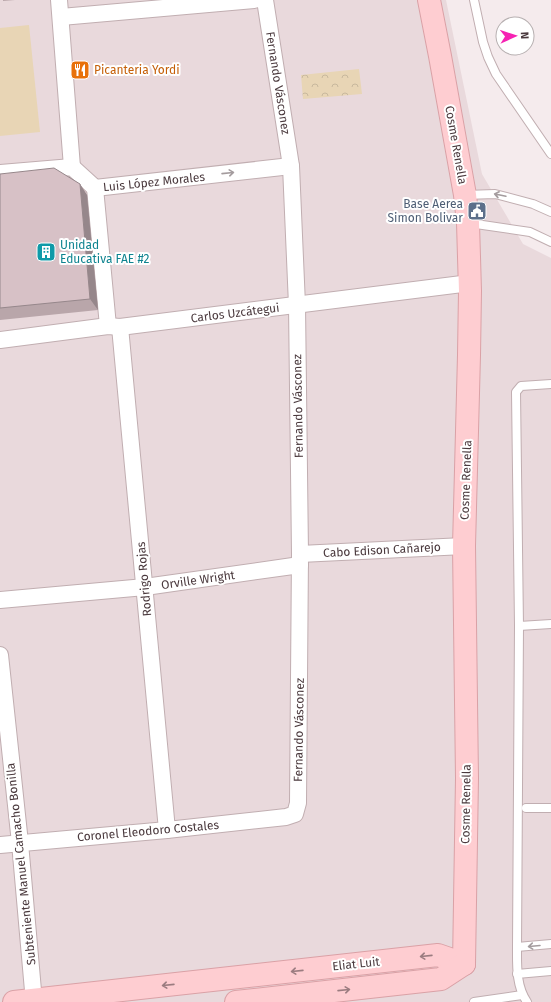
<svg xmlns="http://www.w3.org/2000/svg" width="551" height="1002" viewBox="0 0 551 1002" font-family="'Fira Sans',sans-serif">
<style>
.residential{fill:#e9d9dc}
.park{fill:url(#park-crowns)}
.pitch{fill:#e8d5b5}
.lines{fill:none;stroke-linecap:round;stroke-linejoin:round}
.lane-casing{stroke:#c1aeb1;stroke-width:10}
.street-casing{stroke:#c1aeb1;stroke-width:18}
.secondary-casing{stroke:#daa1a6;stroke-width:24}
.lane{stroke:#fff;stroke-width:8}
.street{stroke:#fff;stroke-width:16}
.secondary{stroke:#fecdd1;stroke-width:22}
.wall{fill:#b9a6aa}
.shaded-wall{fill:#96878b}
.building{fill:#d7c1c6;stroke:#96878b}
.oneway{stroke:#a49c9e}
.oneway2{stroke:#9b7c80}
.labels{text-anchor:middle;dominant-baseline:central;stroke-width:4;stroke-linejoin:round;paint-order:stroke}
.food-label{font-size:12px;fill:#c56008;stroke:#fff;text-anchor:start}
.street-label{font-size:12px;fill:#4a393d;stroke:#fff}
.service-label{font-size:12px;fill:#4e5e75;stroke:#fff;text-anchor:end}
.culture-label{font-size:12px;fill:#0d838f;stroke:#fff;text-anchor:start}
</style>
<defs>
<pattern id="park-crowns" width="20" height="18" patternUnits="userSpaceOnUse"><rect width="20" height="18" fill="#e8d5b5"/><path d="M2 6a3 3 0 1 1 6 0M12 15a3 3 0 1 1 6 0" fill="none" stroke="#c8b89d"/></pattern>
</defs>
<rect width="100%" height="100%" fill="#f5ebed"/>
<polygon class="residential" points="0,0 446,0 482,174 523,244 551,258 551,1002 0,1002"/>
<polygon class="park" points="359,69 362,94 303,99 301,75"/>
<polygon class="pitch" points="29,25 40,132 0,136 0,28"/>
<g class="lines">
<g class="lane-casing">
<g id="lane">
<polyline points="474,0 483,42 488,57 496,74 551,154"/>
<polyline points="465,195 495,194 533,204 551,212"/>
<polyline points="469,223 530,232 551,242"/>
<polyline points="519,626 551,624"/>
<polyline points="526,808 551,808"/>
<polyline points="517,947 551,944"/>
<polyline points="517,974 551,971"/>
<polyline points="474,1002 522,995"/>
<path d="M 527,1002 C 516,986 517,966 517,947 L 519,626 L 516,392 L 521,386 L 551,384"/>
</g>
</g>
<g class="street-casing">
<g id="street">
<polyline points="59,0 72,167"/>
<polyline points="61,17 254,0"/>
<polyline points="0,173 72,167 95,188 291,166"/>
<polyline points="95,188 108,326"/>
<polyline points="120,327 167,830"/>
<polyline points="0,340 108,326 120,327 470,283"/>
<polyline points="300,554 464,546"/>
<polyline points="0,600 145,587 300,565"/>
<polyline points="0,655 20,843 34,1002"/>
<polyline points="0,845 167,830 286,817 295,814 298,803 300,554 297,305 291,166 265,0"/>
</g>
</g>
<g class="secondary-casing">
<g id="secondary">
<polyline points="429,0 440,56 465,195 468,223 470,291 469,355 464,546 467,778 464,964"/>
<polyline points="14,1002 438,955 464,964"/>
<polyline points="236,1002 441,979 464,964"/>
</g>
</g>
<use href="#lane" class="lane"/>
<use href="#street" class="street"/>
<use href="#secondary" class="secondary"/>
</g>
<g class="wall">
<polygon points="3,0 15,0 3,1"/>
<polygon points="0,174 80,184 87,195 98,310 0,320"/>
</g>
<polygon class="shaded-wall" points="80,184 87,195 98,310 90,299"/>
<polygon class="building" points="54,168 80,184 90,299 0,308 0,174"/>
<defs><path id="oneway-shaft" d="M-6 0H5M1.5-3L5.5 0L1.5 3" fill="none" stroke-width="1.6" stroke-linecap="round" stroke-linejoin="round"/></defs>
<g class="oneway">
<use href="#oneway-shaft" transform="translate(228 173) rotate(-6)"/>
<use href="#oneway-shaft" transform="translate(500 195) rotate(-168)"/>
<use href="#oneway-shaft" transform="translate(534 946) rotate(175)"/>
</g>
<g class="oneway2">
<use href="#oneway-shaft" transform="translate(426 956) rotate(174)"/>
<use href="#oneway-shaft" transform="translate(297 971) rotate(174)"/>
<use href="#oneway-shaft" transform="translate(168 985) rotate(174)"/>
<use href="#oneway-shaft" transform="translate(344 990) rotate(-6)"/>
</g>
<defs>
<g id="restaurant-square" transform="scale(1)"><rect x="-9" y="-9" width="18" height="18" rx="4" fill="#e8710a" stroke="#fff"/><path d="M-5-6h1v4h1v-4h1v4h1v-4h1v5L-1.5 .5V6h-2V.5L-5-1ZM5-6V6H3V1.5H1.5Q1.5-4 5-6Z" fill="#fff"/></g>
<g id="civic-square" transform="scale(1)"><rect x="-9" y="-9" width="18" height="18" rx="4" fill="#5c6f8a" stroke="#fff"/><path d="M-.6-6.5H3V-4.5H.6V-3L4-1V1h2V6H-6V1h2V-1L-.6-3ZM-1.2 2.5V6h2.4V2.5Z" fill="#fff"/></g>
<g id="building-square" transform="scale(1)"><rect x="-9" y="-9" width="18" height="18" rx="4" fill="#0f9aa8" stroke="#fff"/><path d="M-4-6H4V6H1V3H-1V6H-4ZM-2.5-4.3h1.7v1.8h-1.7ZM.8-4.3h1.7v1.8H.8ZM-2.5-1h1.7V.8h-1.7ZM.8-1h1.7V.8H.8Z" fill="#fff"/></g>
</defs>
<g fill-rule="evenodd">
<use href="#restaurant-square" x="80" y="70"/>
<use href="#civic-square" x="477" y="211"/>
<use href="#building-square" x="46" y="252"/>
</g>
<g class="labels">
<g class="food-label">
<text x="94" y="70">Picanteria Yordi</text>
</g>
<g class="street-label">
<text transform="translate(278 83) rotate(81)">Fernando Vásconez</text>
<text transform="translate(456 145) rotate(80)">Cosme Renella</text>
<text transform="translate(154 182) rotate(-6)">Luis López Morales</text>
<text transform="translate(235 313) rotate(-7)">Carlos Uzcátegui</text>
<text transform="translate(298 406) rotate(-91)">Fernando Vásconez</text>
<text transform="translate(466 480) rotate(-88)">Cosme Renella</text>
<text transform="translate(382 550) rotate(-3)">Cabo Edison Cañarejo</text>
<text transform="translate(144 579) rotate(-95)">Rodrigo Rojas</text>
<text transform="translate(198 580) rotate(-8)">Orville Wright</text>
<text transform="translate(299 730) rotate(-89)">Fernando Vásconez</text>
<text transform="translate(466 804) rotate(-89)">Cosme Renella</text>
<text transform="translate(148 831) rotate(-5)">Coronel Eleodoro Costales</text>
<text transform="translate(21 864) rotate(-96)">Subteniente Manuel Camacho Bonilla</text>
<text transform="translate(356 964) rotate(-6)">Eliat Luit</text>
</g>
<g class="service-label">
<text x="463" y="204">Base Aerea<tspan x="463" dy="14">Simon Bolivar</tspan></text>
</g>
<g class="culture-label">
<text x="60" y="245">Unidad<tspan x="60" dy="14">Educativa FAE #2</tspan></text>
</g>
</g>
<g transform="translate(515 36) rotate(87)"><circle r="19" fill="#ffffff" stroke="#b7b0b1"/>
<path d="M0-3L7 15L0 10L-7 15Z" fill="#f622b3"/>
<text y="-6" font-size="11" font-weight="bold" text-anchor="middle" fill="#4a393d">N</text>
</g>
</svg>
